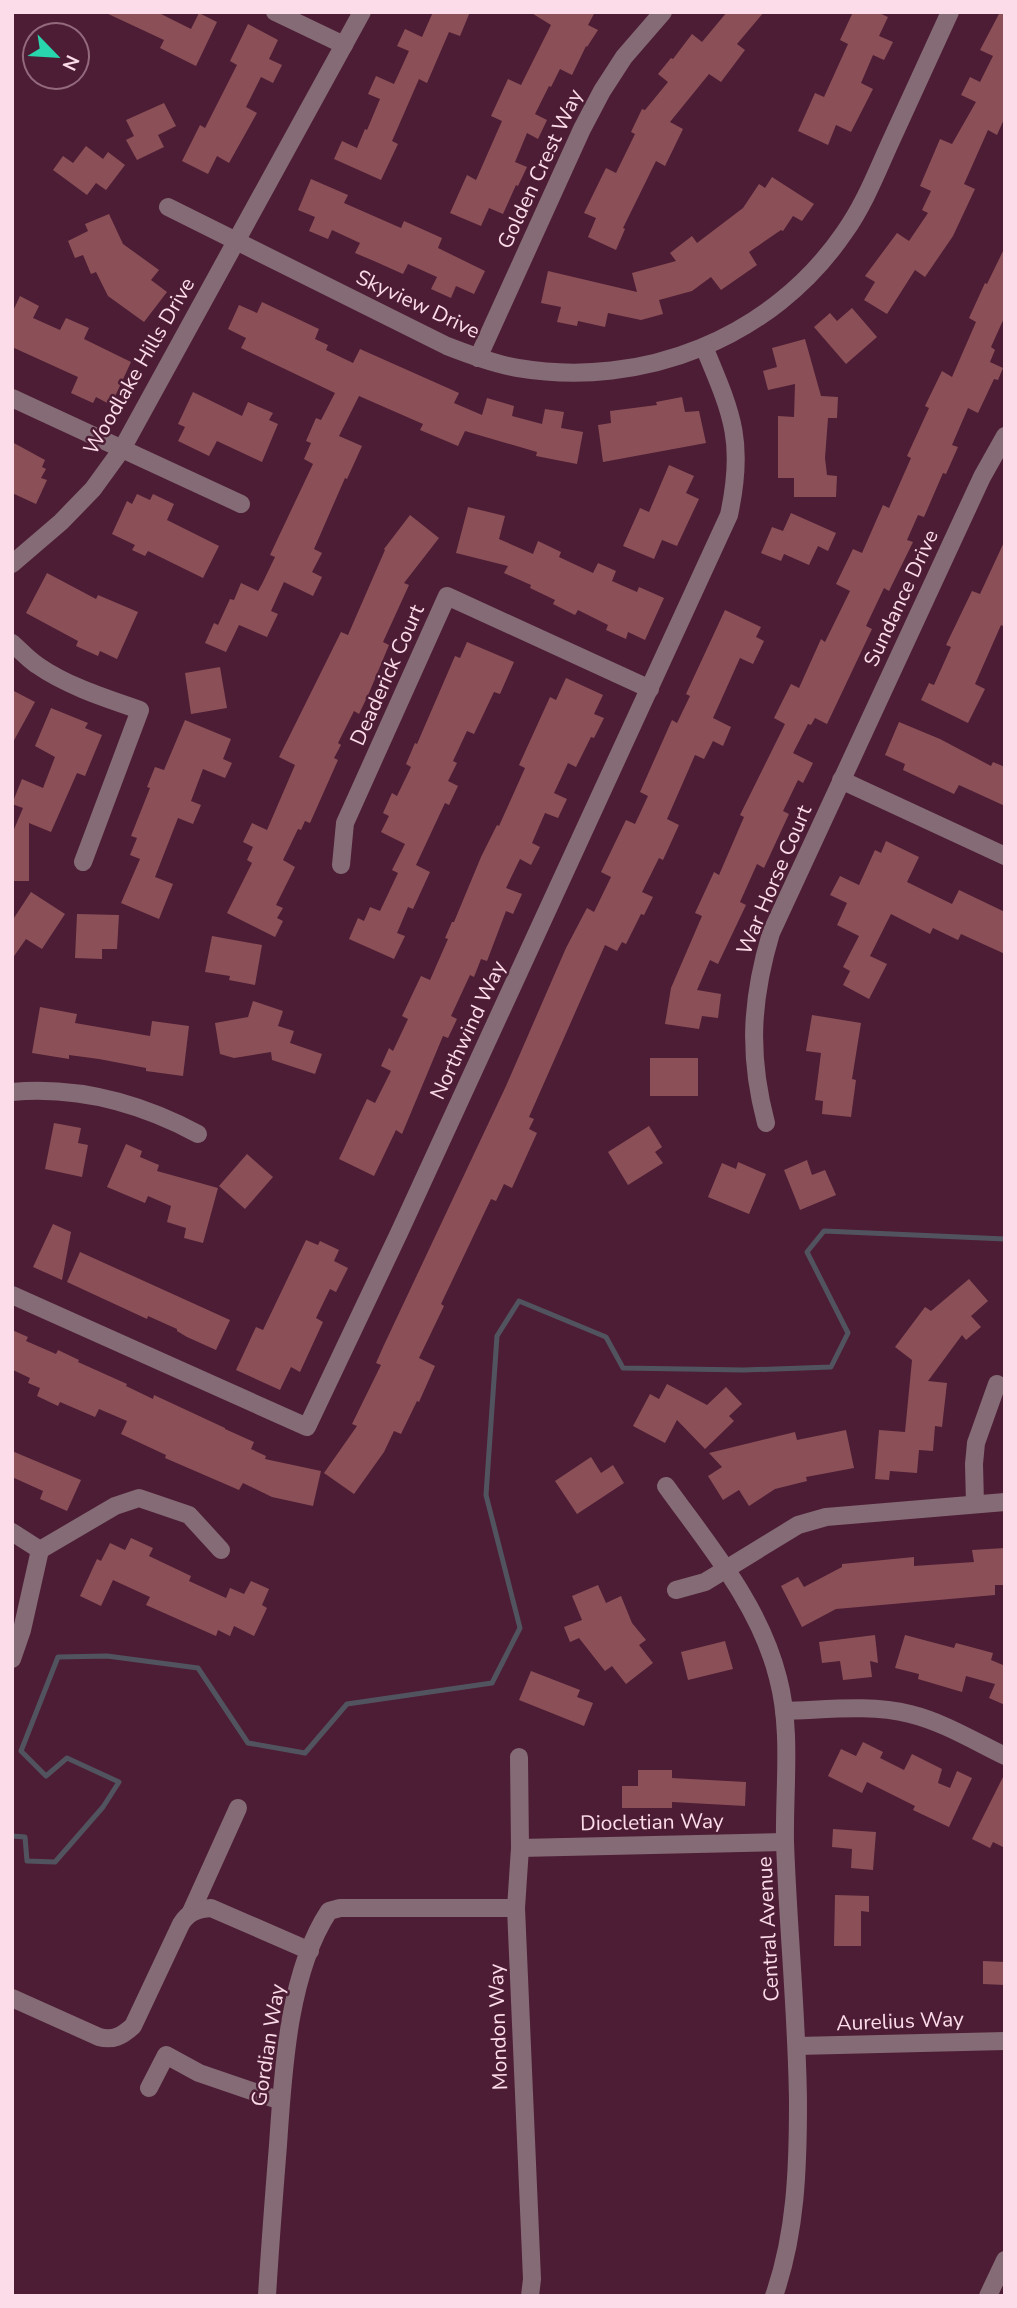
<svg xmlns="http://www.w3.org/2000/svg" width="1017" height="2308" viewBox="0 0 1017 2308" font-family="'Nunito Sans',sans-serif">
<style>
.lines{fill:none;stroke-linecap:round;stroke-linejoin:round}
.stream{stroke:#51545e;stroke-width:5}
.building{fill:#8b5057}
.minor{stroke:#856b75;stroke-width:18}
.labels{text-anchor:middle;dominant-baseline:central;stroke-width:5;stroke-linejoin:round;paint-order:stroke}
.street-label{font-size:21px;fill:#fcdce9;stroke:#4d1d35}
</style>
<rect width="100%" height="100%" fill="#4d1d35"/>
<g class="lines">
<polyline class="stream" points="12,1836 25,1837 27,1861 55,1862 103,1807 119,1782 67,1758 46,1776 21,1751 58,1657 107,1656 198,1668 248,1743 305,1753 347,1704 492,1683 520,1628 486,1495 497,1336 519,1301 606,1337 623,1368 744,1370 831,1367 848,1333 807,1252 824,1231 1005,1239"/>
</g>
<g class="building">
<polygon points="104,12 157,12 191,29 199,13 217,22 196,66 160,48 164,40"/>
<polygon points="433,12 470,12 460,36 449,32 427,83 419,79 392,141 398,144 381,180 334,159 342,141 357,148 365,129 367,130 380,99 368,94 376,76 394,84 409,51 397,46 405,29 422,37"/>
<polygon points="530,12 595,12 588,25 598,30 587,47 586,46 572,75 560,69 551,87 549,86 535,114 547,120 538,139 527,133 515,162 527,167 518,186 516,185 503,214 489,208 481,226 450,213 467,175 476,180 502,121 491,116 508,79 521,85 551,25"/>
<polygon points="727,12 764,12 737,44 745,50 721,82 709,74 670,122 683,129 665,166 656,161 623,228 625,229 616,250 588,237 596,218 584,213 606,168 616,173 635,134 631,132 642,109 645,110 668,82 658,74 671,58 673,59 692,34 702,42"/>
<polygon points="853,12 877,12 888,17 879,36 893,42 884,60 873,55 861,83 873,89 851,132 836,125 828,145 798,131 815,93 824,97 848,44 840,40"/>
<polygon points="1000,12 1005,12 1005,117 997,135 988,130 964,184 975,189 953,236 925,277 915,270 887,314 864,300 875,282 865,276 897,233 909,241 928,213 922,210 931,191 920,186 940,139 952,144 976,102 961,95 970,77 980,82 993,56 980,50"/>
<polygon points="248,24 278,40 269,59 282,65 273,83 261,77 246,107 257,113 229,163 217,156 208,174 182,161 200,125 205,128 237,65 230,61"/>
<polygon points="164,103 176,126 158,135 164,147 137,160 126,140 134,136 126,120"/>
<polygon points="86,146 103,159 108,152 125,165 106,190 96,183 87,195 53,170 63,156 73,163"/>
<polygon points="772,177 814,204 802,221 793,216 783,231 781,230 749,252 757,265 721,290 711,277 692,291 659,300 663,314 641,320 608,313 605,327 578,321 577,326 557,322 561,307 541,303 548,271 637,292 632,273 676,261 670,253 692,236 697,243 743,208 759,184 765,188"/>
<polygon points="311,179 348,195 344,203 401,228 404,221 442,238 438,248 485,271 474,294 456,286 451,298 431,289 437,277 408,264 403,274 374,261 355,253 360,243 332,230 328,239 309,231 315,217 298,210"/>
<polygon points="109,214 123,244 159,270 151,280 167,292 144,322 108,296 96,272 91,274 83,255 75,258 68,241 88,231 85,224"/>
<polygon points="1005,247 1005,316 991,347 995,350 990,362 1003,368 998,380 994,379 978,413 968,408 952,445 958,447 946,474 943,473 924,517 918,515 907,540 913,542 889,591 884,588 866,626 872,629 827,724 815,718 811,725 808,724 793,753 813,763 803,783 798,780 783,811 789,814 764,868 757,864 740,902 746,905 718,964 710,960 697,990 721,994 718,1018 702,1016 699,1029 665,1024 671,988 702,916 695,913 714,872 719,875 744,817 740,815 785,724 774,718 791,684 799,688 821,639 825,642 850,591 836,584 853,549 862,553 883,505 889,508 911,458 907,456 929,408 925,406 942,371 952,377 976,322 969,318 985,283 987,284"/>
<polygon points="20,296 39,306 33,318 60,330 66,318 89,328 84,339 131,362 111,405 96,397 93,403 71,393 78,377 12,347 12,313"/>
<polygon points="262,302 319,329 315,339 328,345 326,350 353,363 360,349 459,393 454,403 482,415 487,398 514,406 512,416 542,424 545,409 564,412 561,428 583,432 577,464 536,456 537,452 465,431 458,446 420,430 423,424 359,396 339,436 362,446 347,479 345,478 314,549 322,553 312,572 322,577 313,596 284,582 271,611 278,614 267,637 239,625 226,652 205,643 214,623 218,625 230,599 234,600 241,583 258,591 262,584 275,557 270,555 313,464 304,459 311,443 306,441 316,418 321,420 335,393 241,348 246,338 228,329 239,305 257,313"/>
<polygon points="852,308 877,337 846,364 814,327 830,313 837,321"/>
<polygon points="805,339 821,396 838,397 837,418 828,418 825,458 827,475 837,476 836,497 794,497 794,478 778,478 778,416 794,417 795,384 768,390 763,371 777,367 772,348"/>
<polygon points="193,392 242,416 248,402 273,413 269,420 278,424 262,462 217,441 209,456 178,441 185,427 178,424"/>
<polygon points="682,397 685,412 699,411 706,443 603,462 598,425 611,423 610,411 657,405 656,402"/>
<polygon points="12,442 45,460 42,467 46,469 41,478 47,480 36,504 12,493"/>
<polygon points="669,465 694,476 686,493 699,499 677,546 662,540 654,559 623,546 640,508 649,512"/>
<polygon points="137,494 150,500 153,494 174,504 167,520 219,546 203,578 148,551 145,556 132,550 135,545 112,534 127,501 132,504"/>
<polygon points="468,507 505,516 499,539 533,554 538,541 561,552 559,557 593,573 598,563 616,571 612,581 637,592 639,587 664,598 645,640 628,632 626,639 606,630 608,625 578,610 575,615 553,604 555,600 530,588 531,585 504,573 508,566 456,553"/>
<polygon points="791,513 836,533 828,551 818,546 809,565 784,554 781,561 761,553 772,527 783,531"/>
<polygon points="410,515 439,538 404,583 409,585 383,642 389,645 369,693 359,714 354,711 338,743 341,745 334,758 338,760 310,823 305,821 301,830 298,829 283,860 295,867 276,905 283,908 277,918 283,921 275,937 227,913 252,863 247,860 253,847 243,842 252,823 267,830 295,765 279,757 341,632 348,635 385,550 384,549"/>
<polygon points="1005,540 1005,627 1001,625 975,684 985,689 968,723 921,700 929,683 934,685 951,647 946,645 972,591 980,594"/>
<polygon points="47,573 96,599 98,595 138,612 117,659 100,651 98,656 76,646 78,641 26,613"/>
<polygon points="725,610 761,627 756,637 764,641 753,664 740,658 713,718 731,727 723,746 713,741 704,759 695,755 667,819 679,825 663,860 659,858 642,892 653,897 644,915 641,914 626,944 622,942 617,951 605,945 529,1117 534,1119 529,1129 537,1133 512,1188 504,1184 496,1201 491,1199 441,1304 444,1306 419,1358 435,1366 419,1402 417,1401 401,1434 394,1431 384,1452 354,1494 324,1473 357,1426 352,1424 381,1365 376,1363 384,1345 506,1086 566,948 587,908 594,912 611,877 601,872 626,820 635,824 648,796 640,792 672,720 677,723 690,696 686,694"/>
<polygon points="467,642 514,662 500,694 494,692 474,734 467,731 453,761 457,763 448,781 458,786 449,805 445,803 416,865 430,872 413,909 408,907 397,933 405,936 394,959 349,939 358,918 364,921 370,907 380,911 398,873 392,870 405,844 381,832 389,816 383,813 392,793 397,796 411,767 406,764 415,743 417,744 455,656 460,658"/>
<polygon points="220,667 227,708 191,714 185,673"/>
<polygon points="566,678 603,695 594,714 604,718 594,738 591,737 576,767 568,763 554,793 567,799 558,818 545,813 532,843 540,847 531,865 520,859 506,888 522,894 513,914 506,911 487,961 481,959 474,977 470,975 451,1016 457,1019 448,1038 443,1036 402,1134 396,1130 374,1176 339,1159 367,1099 375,1103 391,1071 381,1066 389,1048 393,1051 408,1019 402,1016 421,976 430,980 448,939 445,938 452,922 454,922 481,857 497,825 499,826 525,768 519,765 550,697 556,700"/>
<polygon points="12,690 35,702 12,744"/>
<polygon points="51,708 88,723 85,728 102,735 85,776 77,773 51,832 29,823 29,881 12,881 12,834 23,808 12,804 22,779 43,788 55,757 35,746"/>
<polygon points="185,720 231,739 223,759 232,763 225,778 203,769 191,801 201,805 193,824 178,818 155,877 173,884 159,919 121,903 140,859 130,855 137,838 131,836 150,788 147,787 155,767 164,770"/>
<polygon points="899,722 940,739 991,766 993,762 1005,767 1005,806 959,785 954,794 903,770 905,764 885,755"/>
<polygon points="886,841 919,857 907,882 952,904 959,890 1005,912 1005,954 961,934 958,940 933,928 930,934 891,914 870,956 887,964 869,999 843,985 850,971 843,967 859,936 837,925 847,903 830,895 840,876 859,885 875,850 881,853"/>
<polygon points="31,892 65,914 42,949 26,939 12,959 12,921"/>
<polygon points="77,914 119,915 117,949 102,949 102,959 75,958"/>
<polygon points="212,936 262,945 255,985 229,980 230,976 205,972"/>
<polygon points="253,1001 283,1011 278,1026 294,1031 290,1043 322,1054 315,1074 272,1060 271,1052 234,1058 220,1054 215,1023 248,1017"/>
<polygon points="40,1007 77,1014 75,1023 150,1036 152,1021 189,1026 183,1076 146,1071 146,1068 99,1059 69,1055 69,1059 32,1053"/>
<polygon points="812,1015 861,1023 852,1079 856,1080 851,1117 822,1114 823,1101 815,1100 821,1053 806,1051"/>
<rect x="650" y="1058" width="48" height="38"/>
<polygon points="54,1123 81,1128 78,1143 88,1145 82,1177 45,1169"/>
<polygon points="649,1126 662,1147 655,1152 663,1163 628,1185 608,1152"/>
<polygon points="126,1144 142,1151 140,1157 159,1165 157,1171 218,1188 203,1243 184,1238 186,1228 167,1222 171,1206 148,1196 145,1203 107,1187"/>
<polygon points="247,1154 273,1177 245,1209 219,1186"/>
<polygon points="807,1160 812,1175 825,1170 836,1195 800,1210 784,1170"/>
<polygon points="738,1162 766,1174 749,1214 708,1197 722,1163 736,1169"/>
<polygon points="53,1224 71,1232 62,1280 33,1267"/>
<polygon points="306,1240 318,1245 320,1241 339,1250 334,1261 348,1268 336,1292 330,1289 316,1318 323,1322 300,1372 291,1367 280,1390 236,1370 256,1327 263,1330"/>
<polygon points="80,1252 230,1320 216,1350 187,1337 177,1331 177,1329 148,1316 147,1319 67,1282"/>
<polygon points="969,1279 988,1301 971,1316 981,1327 966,1340 962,1335 928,1381 947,1383 942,1427 935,1426 933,1451 919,1450 917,1473 890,1471 889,1480 875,1479 879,1430 905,1432 912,1360 895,1347 925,1307 931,1311"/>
<polygon points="12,1330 28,1337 26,1341 56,1354 58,1350 79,1360 78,1362 127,1384 126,1386 153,1399 154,1395 225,1428 225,1429 254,1442 251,1449 266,1456 265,1459 321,1471 313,1506 272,1497 243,1483 239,1490 165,1458 166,1455 121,1434 127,1421 99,1409 95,1417 60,1402 58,1406 37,1396 40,1388 28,1383 30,1378 13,1370 12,1372"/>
<polygon points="667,1384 707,1405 726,1387 742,1404 729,1416 734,1421 705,1449 677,1420 665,1443 633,1426 650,1394 659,1399"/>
<polygon points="846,1430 854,1468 806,1477 807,1481 775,1489 749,1506 739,1490 723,1500 708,1476 722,1467 709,1453 795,1432 797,1440"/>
<polygon points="12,1451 81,1480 67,1511 40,1499 43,1491 12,1477"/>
<polygon points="591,1457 601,1473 613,1465 624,1483 577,1514 555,1481"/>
<polygon points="131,1538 153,1548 149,1556 191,1576 189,1581 226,1598 230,1588 244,1594 251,1581 269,1589 262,1605 267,1608 254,1636 234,1626 230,1636 218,1630 216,1636 146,1605 150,1597 113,1580 101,1606 80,1596 97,1559 101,1561 110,1543 125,1550"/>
<polygon points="1005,1548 1005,1585 995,1585 995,1595 836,1609 802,1627 781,1586 798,1577 804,1587 842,1567 842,1564 914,1557 914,1566 974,1562 972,1550"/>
<polygon points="598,1585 606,1603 621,1596 632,1623 646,1640 639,1645 653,1663 626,1684 612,1666 605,1671 579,1638 570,1642 564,1627 582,1620 572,1596"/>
<polygon points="875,1635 878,1663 870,1661 872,1677 843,1680 840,1661 822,1663 819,1642"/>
<polygon points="905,1635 954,1648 956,1643 993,1653 991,1660 1003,1665 1005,1660 1005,1705 989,1698 995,1684 966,1676 962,1692 918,1679 919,1674 895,1668"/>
<polygon points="725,1641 733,1669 688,1680 681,1652"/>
<polygon points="531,1671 580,1690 577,1697 593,1703 584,1726 519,1700"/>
<polygon points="863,1742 883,1752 880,1758 904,1770 912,1754 942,1769 938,1783 950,1788 957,1771 972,1778 949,1827 913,1810 915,1806 867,1782 862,1793 828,1776 841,1749 856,1756"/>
<polygon points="638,1770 672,1770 672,1778 746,1782 745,1806 672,1802 672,1808 622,1808 622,1786 638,1786"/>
<polygon points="1005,1773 1005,1848 993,1842 990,1848 972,1839"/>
<polygon points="833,1829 876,1832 873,1870 851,1868 852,1849 832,1847"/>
<polygon points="835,1895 869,1896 869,1912 861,1911 861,1946 834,1946"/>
<polygon points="983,1961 1005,1962 1005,1985 983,1984"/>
</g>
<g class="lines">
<g class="minor">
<polyline points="275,12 344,45"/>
<path d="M 168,207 L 447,346 C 470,355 494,364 518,368 C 643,389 772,338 844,233 C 864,205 876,174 890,143 C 910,99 930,56 950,12"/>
<polyline points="478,358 582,129 602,91 624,57 663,12"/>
<polyline points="12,398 241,504"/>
<polyline points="12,564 61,522 93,489 122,449 362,12"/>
<path d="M 12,643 C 20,650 28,659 37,665 C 67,686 105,698 140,710 L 83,862"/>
<polyline points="841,780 1005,856"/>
<polyline points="341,865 345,823 447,596 650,689"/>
<path d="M 12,1092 C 79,1086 140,1103 198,1134"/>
<path d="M 766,1123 C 748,1055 751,1000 771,933 L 982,477 L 1005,436"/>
<path d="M 12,1295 L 307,1427 L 399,1233 L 729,515 C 745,441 732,414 704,347"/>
<path d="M 666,1486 C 709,1546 760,1605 778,1678 C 792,1730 784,1788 785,1842 C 788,1929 797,2015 798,2102 C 798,2168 796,2233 774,2296"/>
<polyline points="975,1504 974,1464 976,1443 997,1384"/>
<polyline points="12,1532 40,1550 22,1630 12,1659"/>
<polyline points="40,1550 115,1506 139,1498 189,1515 221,1550"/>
<polyline points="676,1590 705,1582 798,1525 826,1517 1005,1502"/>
<path d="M 784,1711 C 825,1710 870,1704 910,1714 C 943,1722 974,1741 1005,1756"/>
<polyline points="519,1757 520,1848 516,1908 532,2279 530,2296"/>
<polyline points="520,1848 785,1842"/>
<polyline points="191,1912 238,1808"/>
<path d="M 12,1998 L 99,2037 C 113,2041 122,2036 133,2026 L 181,1924 C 188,1912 198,1909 211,1908 L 310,1951"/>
<polyline points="797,2046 1005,2041"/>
<polyline points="149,2088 166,2055 199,2073 281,2101"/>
<path d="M 267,2296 C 270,2246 274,2195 278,2145 C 283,2072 288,1973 329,1911 L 340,1908 L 516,1908"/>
<polyline points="988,2296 1005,2260"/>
</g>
</g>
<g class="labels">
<g class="street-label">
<text transform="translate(540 169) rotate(-65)">Golden Crest Way</text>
<text transform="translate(418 304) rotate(25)">Skyview Drive</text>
<text transform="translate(139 366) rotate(-60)">Woodlake Hills Drive</text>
<text transform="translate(901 598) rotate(-65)">Sundance Drive</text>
<text transform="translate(387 675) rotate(-66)">Deaderick Court</text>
<text transform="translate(774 880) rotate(-67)">War Horse Court</text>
<text transform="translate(468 1030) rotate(-65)">Northwind Way</text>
<text transform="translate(652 1822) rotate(-1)">Diocletian Way</text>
<text transform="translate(768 1929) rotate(-93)">Central Avenue</text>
<text transform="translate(900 2021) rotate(-2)">Aurelius Way</text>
<text transform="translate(498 2027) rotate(-92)">Mondon Way</text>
<text transform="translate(268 2045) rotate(-81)">Gordian Way</text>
</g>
</g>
<rect width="1017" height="2308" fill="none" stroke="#fcdce9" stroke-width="28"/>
<g transform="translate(56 56) rotate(115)"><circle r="33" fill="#4d1d35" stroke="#93697d" stroke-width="2"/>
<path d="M0-5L12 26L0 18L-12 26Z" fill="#29d5ad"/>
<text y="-10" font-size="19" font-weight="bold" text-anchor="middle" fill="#fcdce9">N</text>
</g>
</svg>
